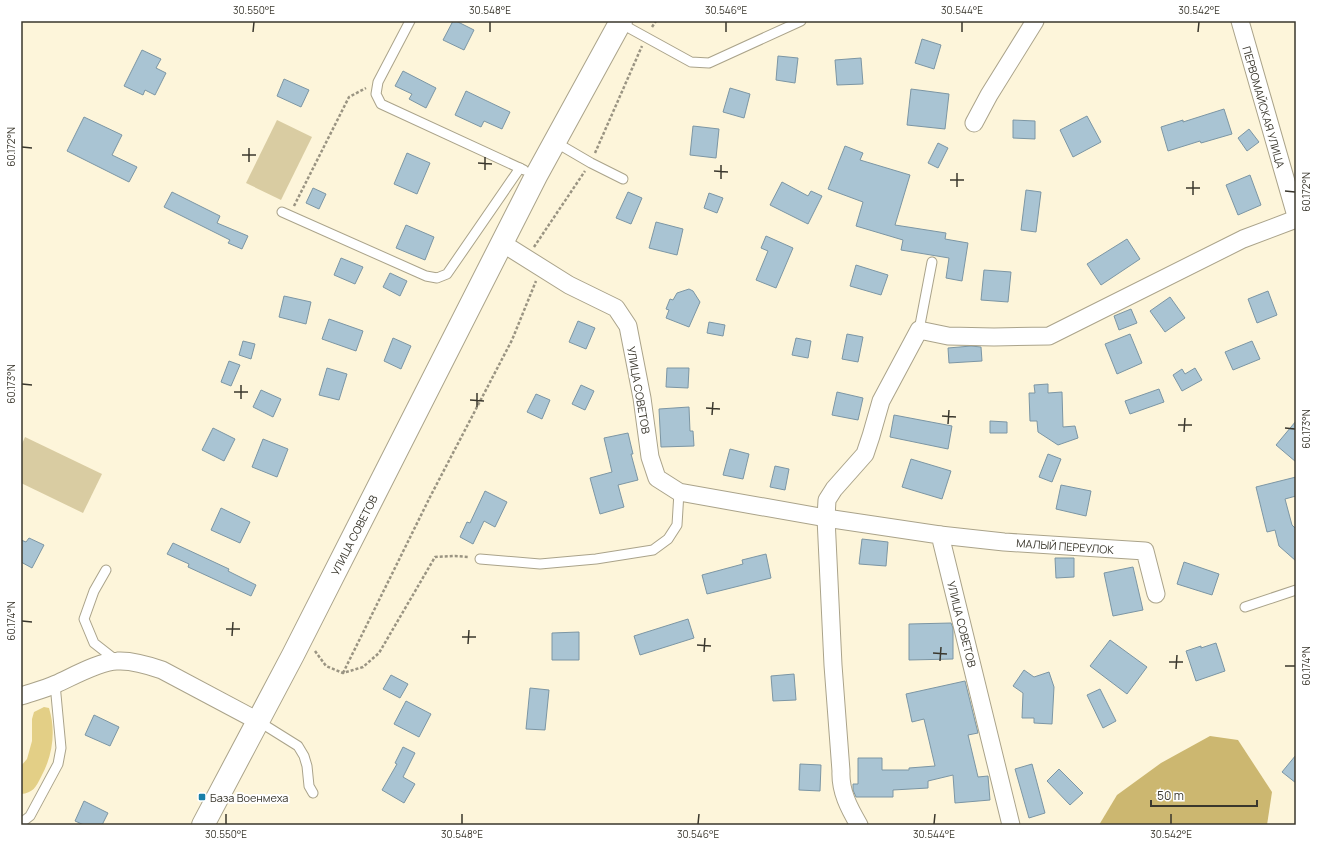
<svg xmlns="http://www.w3.org/2000/svg" width="1317" height="846" viewBox="0 0 1317 846" font-family="Manrope,sans-serif">
<style>
.green{fill:#d9cca2}
.forest{fill:#ccb770}
.water{fill:#e3cf86}
.building{fill:#a9c4d3;stroke:#7c96a4}
.lines{fill:none;stroke-linecap:round;stroke-linejoin:round}
.service-casing{stroke:#aaa38a;stroke-width:11}
.minor-casing{stroke:#aaa38a;stroke-width:19}
.secondary-casing{stroke:#aaa38a;stroke-width:24}
.path{stroke:#9a9482;stroke-width:2.5;stroke-dasharray:3 2;stroke-linecap:butt}
.service{stroke:#fff;stroke-width:9}
.minor{stroke:#fff;stroke-width:17}
.secondary{stroke:#fff;stroke-width:22}
.ticks{fill:none;stroke:#3a372d;stroke-width:1.5}
.poi-dot{fill:#197fa9;stroke:#fff;stroke-width:1.5}
.labels{text-anchor:middle;dominant-baseline:central;stroke-width:4;stroke-linejoin:round;paint-order:stroke}
.street-label{font-size:11px;fill:#3a372d;stroke:#fff}
.poi-label{font-size:11px;fill:#3a372d;stroke:#fff;text-anchor:start}
.neatline{fill:none;stroke:#3a372d;stroke-width:1.5}
.ticks-label{font-size:10px;text-anchor:middle;fill:#3a372d}
</style>
<rect width="100%" height="100%" fill="#fdf5da"/>
<g class="green">
<polygon points="277,120 312,137 281,200 246,183"/>
<polygon points="25,437 102,474 83,513 21,483 21,446"/>
</g>
<polygon class="forest" points="1210,736 1238,740 1272,792 1267,825 1099,825 1117,795 1161,763"/>
<path class="water" d="M 44,707 L 49,708 C 56,731 53,755 41,777 C 36,787 33,793 21,794 L 21,766 L 27,759 L 32,741 L 32,719 L 34,712 Z"/>
<g class="building">
<polygon points="453,21 456,21 474,30 464,50 443,40"/>
<polygon points="922,39 941,45 934,69 915,63"/>
<polygon points="142,50 161,59 156,68 166,73 155,95 145,90 143,95 124,86"/>
<polygon points="778,56 798,58 795,83 776,80"/>
<polygon points="861,58 863,84 837,85 835,60"/>
<polygon points="403,71 436,88 426,108 409,99 412,94 395,86"/>
<polygon points="284,79 309,90 301,107 277,96"/>
<polygon points="730,88 750,94 744,118 723,112"/>
<polygon points="911,89 949,94 945,129 907,125"/>
<polygon points="466,91 510,112 502,129 484,121 481,127 455,115"/>
<polygon points="1224,109 1232,134 1201,143 1200,141 1168,151 1161,127 1183,120 1183,122"/>
<polygon points="1087,116 1101,142 1073,157 1060,130"/>
<polygon points="84,117 122,135 112,155 137,167 129,182 67,151"/>
<polygon points="1013,120 1035,121 1035,139 1013,138"/>
<polygon points="693,126 719,129 716,158 690,155"/>
<polygon points="1249,129 1259,142 1247,151 1238,138"/>
<polygon points="938,143 948,148 938,168 928,163"/>
<polygon points="845,146 863,153 860,160 910,175 895,225 946,233 945,239 968,243 962,281 946,278 949,258 901,250 903,240 856,226 863,202 828,189"/>
<polygon points="407,153 430,163 417,194 394,184"/>
<polygon points="1250,175 1261,205 1238,215 1226,185"/>
<polygon points="782,182 808,196 811,191 822,196 808,224 770,205"/>
<polygon points="313,188 326,194 319,209 306,203"/>
<polygon points="1026,190 1041,192 1036,232 1021,230"/>
<polygon points="172,192 220,216 217,223 248,236 242,249 228,243 230,240 164,207"/>
<polygon points="628,192 642,198 631,224 616,218"/>
<polygon points="709,193 723,198 717,213 704,208"/>
<polygon points="656,222 683,229 677,255 649,248"/>
<polygon points="406,225 434,237 425,260 396,248"/>
<polygon points="766,236 793,248 776,288 756,280 768,251 761,248"/>
<polygon points="1127,239 1140,259 1101,285 1087,264"/>
<polygon points="341,258 363,267 355,284 334,275"/>
<polygon points="856,265 888,275 881,295 850,286"/>
<polygon points="984,270 1011,272 1008,302 981,300"/>
<polygon points="390,273 407,281 400,296 383,287"/>
<polygon points="689,289 693,291 700,302 689,327 666,318 669,310 666,309 670,299 673,300 677,293"/>
<polygon points="1268,291 1277,315 1257,323 1248,299"/>
<polygon points="284,296 311,302 306,324 279,317"/>
<polygon points="1170,297 1185,318 1165,332 1150,311"/>
<polygon points="1131,309 1137,323 1119,330 1114,316"/>
<polygon points="329,319 363,331 356,351 322,339"/>
<polygon points="578,321 595,328 586,349 569,342"/>
<polygon points="709,322 725,325 723,336 707,333"/>
<polygon points="847,334 863,337 858,362 842,359"/>
<polygon points="1130,334 1142,363 1117,374 1105,344"/>
<polygon points="393,338 411,346 401,369 384,361"/>
<polygon points="796,338 811,341 808,358 792,355"/>
<polygon points="243,341 255,344 251,359 239,355"/>
<polygon points="1252,341 1260,359 1233,370 1225,352"/>
<polygon points="971,346 981,347 982,361 949,363 948,348"/>
<polygon points="229,361 240,365 231,386 221,382"/>
<polygon points="327,368 347,374 339,400 319,395"/>
<polygon points="667,368 689,368 688,388 666,387"/>
<polygon points="1195,368 1202,380 1182,391 1173,375 1182,369 1185,374"/>
<polygon points="1048,384 1048,393 1062,392 1063,427 1075,426 1078,438 1058,445 1038,432 1037,421 1030,421 1029,393 1035,393 1034,385"/>
<polygon points="581,385 594,391 585,410 572,404"/>
<polygon points="1159,389 1164,402 1130,414 1125,401"/>
<polygon points="261,390 281,399 273,417 253,407"/>
<polygon points="837,392 863,398 858,420 832,415"/>
<polygon points="536,394 550,400 542,419 527,412"/>
<polygon points="689,407 690,431 693,431 694,446 661,447 659,409"/>
<polygon points="894,415 952,426 948,449 890,437"/>
<polygon points="990,421 1007,422 1007,433 990,433"/>
<polygon points="1296,421 1296,462 1276,445"/>
<polygon points="213,428 235,439 224,461 202,450"/>
<polygon points="628,433 633,454 631,454 638,480 618,485 624,507 600,514 590,478 612,472 604,438"/>
<polygon points="263,439 288,449 277,477 252,467"/>
<polygon points="730,449 749,454 743,479 723,475"/>
<polygon points="1048,454 1061,459 1052,482 1039,477"/>
<polygon points="911,459 951,471 942,499 902,487"/>
<polygon points="775,466 789,469 785,490 770,487"/>
<polygon points="1296,477 1296,496 1285,499 1292,525 1296,529 1296,561 1279,546 1275,530 1267,532 1256,487"/>
<polygon points="1061,485 1091,491 1086,516 1056,509"/>
<polygon points="485,491 507,502 495,527 484,521 473,544 460,537 467,522 470,523"/>
<polygon points="221,508 250,522 240,543 211,530"/>
<polygon points="29,538 44,545 32,568 21,562 21,540 26,542"/>
<polygon points="862,539 888,542 886,566 859,564"/>
<polygon points="173,543 229,569 228,571 256,585 251,596 188,567 189,564 167,554"/>
<polygon points="766,554 771,578 707,594 702,575 743,564 742,560"/>
<polygon points="1055,558 1074,558 1074,577 1056,578"/>
<polygon points="1184,562 1219,574 1212,595 1177,584"/>
<polygon points="1133,567 1143,610 1113,616 1104,573"/>
<polygon points="688,619 694,638 640,655 634,636"/>
<polygon points="951,623 953,628 953,659 909,660 909,624"/>
<polygon points="579,632 579,660 552,660 552,633"/>
<polygon points="1110,640 1147,667 1127,694 1090,666"/>
<polygon points="1216,643 1225,671 1196,681 1186,651 1201,646 1201,648"/>
<polygon points="1024,670 1034,677 1049,672 1054,687 1052,724 1034,723 1034,718 1022,718 1023,693 1013,686"/>
<polygon points="794,674 796,700 773,701 771,676"/>
<polygon points="391,675 408,684 400,698 383,689"/>
<polygon points="965,681 978,733 968,735 978,777 988,776 990,800 955,803 953,775 928,781 928,788 893,790 893,797 856,797 853,790 853,784 858,784 858,758 882,758 882,770 909,770 909,768 935,766 924,719 912,722 906,694"/>
<polygon points="530,688 549,690 545,730 526,729"/>
<polygon points="1100,689 1116,721 1103,728 1087,695"/>
<polygon points="406,701 431,714 419,737 394,724"/>
<polygon points="94,715 119,727 110,746 85,735"/>
<polygon points="403,747 415,753 403,777 415,784 404,803 382,790 397,764 395,763"/>
<polygon points="1296,755 1296,783 1282,772"/>
<polygon points="800,764 821,765 820,791 799,790"/>
<polygon points="1032,764 1045,813 1029,818 1015,769"/>
<polygon points="1059,769 1083,793 1070,805 1047,781"/>
<polygon points="84,801 108,813 102,825 84,825 75,821"/>
</g>
<g class="lines">
<g class="service-casing">
<g id="service">
<polyline points="410,21 378,82 376,94 381,104 524,170"/>
<polyline points="620,23 691,62 709,63 801,21"/>
<polyline points="555,142 591,163 623,179"/>
<polyline points="282,212 426,276 437,278 447,274 520,168"/>
<polyline points="919,330 932,262"/>
<polyline points="480,559 540,564 596,559 653,550 668,539 677,525 679,492"/>
<polyline points="106,570 94,591 84,619 94,643 117,661"/>
<polyline points="1245,607 1296,590"/>
<polyline points="258,721 298,746 304,756 307,766 309,786 313,793"/>
<polyline points="21,823 30,816 58,764 61,748 55,684"/>
</g>
</g>
<g class="minor-casing">
<g id="minor">
<polyline points="1240,21 1296,216"/>
<polyline points="974,123 989,95 1035,21"/>
<polyline points="502,243 569,285 616,308 628,326 642,398 650,457 657,478 679,492 826,518 940,535 1011,825"/>
<polyline points="940,535 1004,542 1145,551 1156,594"/>
<path d="M 21,696 C 33,692 45,689 56,684 C 72,677 100,661 117,661 C 132,660 148,665 162,670 L 258,721"/>
<path d="M 859,825 C 849,808 840,791 841,771 L 833,665 L 826,518 L 827,500 L 834,489 L 865,454 L 871,436 L 881,401 L 919,330 L 948,336 L 994,337 L 1049,336 L 1243,239 L 1296,219"/>
</g>
</g>
<g class="secondary-casing">
<polyline id="secondary" points="203,825 293,655 536,176 621,21"/>
</g>
<g class="path">
<polyline points="652,27 656,21"/>
<polyline points="595,153 642,46"/>
<polyline points="294,206 349,97 366,88"/>
<polyline points="534,247 585,171"/>
<polyline points="315,651 326,666 343,673 363,667 379,653 435,557 455,556 469,557"/>
<polyline points="343,673 430,497 512,340 536,281"/>
</g>
<use href="#service" class="service"/>
<use href="#minor" class="minor"/>
<use href="#secondary" class="secondary"/>
</g>
<path class="ticks" d="M 253,32 L 254,22M 490,32 L 490,22M 726,32 L 726,22M 962,32 L 962,22M 1198,32 L 1199,22M 22,147 L 32,148M 242,155 L 256,155M 249,162 L 249,148M 478,163 L 492,164M 485,170 L 485,157M 714,171 L 728,172M 721,179 L 721,165M 950,180 L 964,180M 957,187 L 957,173M 1186,188 L 1200,188M 1285,191 L 1295,192M 1193,195 L 1193,181M 22,384 L 32,385M 234,392 L 248,392M 241,399 L 241,385M 470,400 L 484,401M 477,407 L 477,393M 706,408 L 720,409M 712,415 L 713,402M 942,416 L 956,417M 948,424 L 949,410M 1178,425 L 1192,425M 1285,428 L 1295,429M 1184,432 L 1185,418M 22,621 L 32,622M 226,629 L 240,629M 232,636 L 233,622M 462,637 L 476,637M 468,644 L 469,630M 697,645 L 711,646M 704,652 L 705,638M 933,653 L 947,654M 940,661 L 941,647M 1169,662 L 1183,662M 1285,666 L 1295,666M 1176,669 L 1177,655M 226,824 L 226,814M 462,824 L 462,814M 698,824 L 699,814M 934,824 L 935,814M 1171,824 L 1171,814"/>
<rect class="poi-dot" x="198" y="793" width="8" height="8" rx="2"/>
<g class="labels">
<g class="street-label">
<text transform="translate(1264 107) rotate(74)">ПЕРВОМАЙСКАЯ УЛИЦА</text>
<text transform="translate(639 390) rotate(80)">УЛИЦА СОВЕТОВ</text>
<text transform="translate(354 535) rotate(-63)">УЛИЦА СОВЕТОВ</text>
<text transform="translate(1065 546) rotate(4)">МАЛЫЙ ПЕРЕУЛОК</text>
<text transform="translate(962 624) rotate(76)">УЛИЦА СОВЕТОВ</text>
</g>
<g class="poi-label">
<text x="210" y="797">База Военмеха</text>
</g>
</g>
<rect width="1317" height="846" fill="none" stroke="#ffffff" stroke-width="44"/>
<path d="M1151 800v6h106v-6" fill="none" stroke="#3a372d" stroke-width="2"/>
<text x="1157" y="800" font-size="12" fill="#3a372d" stroke="#ffffff" stroke-width="3" paint-order="stroke">50 m</text>
<rect x="22" y="22" width="1273" height="802" class="neatline"/>
<g class="ticks-label">
<text x="254" y="14">30.550°E</text>
<text x="490" y="14">30.548°E</text>
<text x="726" y="14">30.546°E</text>
<text x="962" y="14">30.544°E</text>
<text x="1199" y="14">30.542°E</text>
<text transform="translate(11 147) rotate(-90)" y="4">60.172°N</text>
<text transform="translate(1306 192) rotate(-90)" y="4">60.172°N</text>
<text transform="translate(11 384) rotate(-90)" y="4">60.173°N</text>
<text transform="translate(1306 429) rotate(-90)" y="4">60.173°N</text>
<text transform="translate(11 621) rotate(-90)" y="4">60.174°N</text>
<text transform="translate(1306 666) rotate(-90)" y="4">60.174°N</text>
<text x="226" y="838">30.550°E</text>
<text x="462" y="838">30.548°E</text>
<text x="698" y="838">30.546°E</text>
<text x="934" y="838">30.544°E</text>
<text x="1171" y="838">30.542°E</text>
</g>
</svg>
